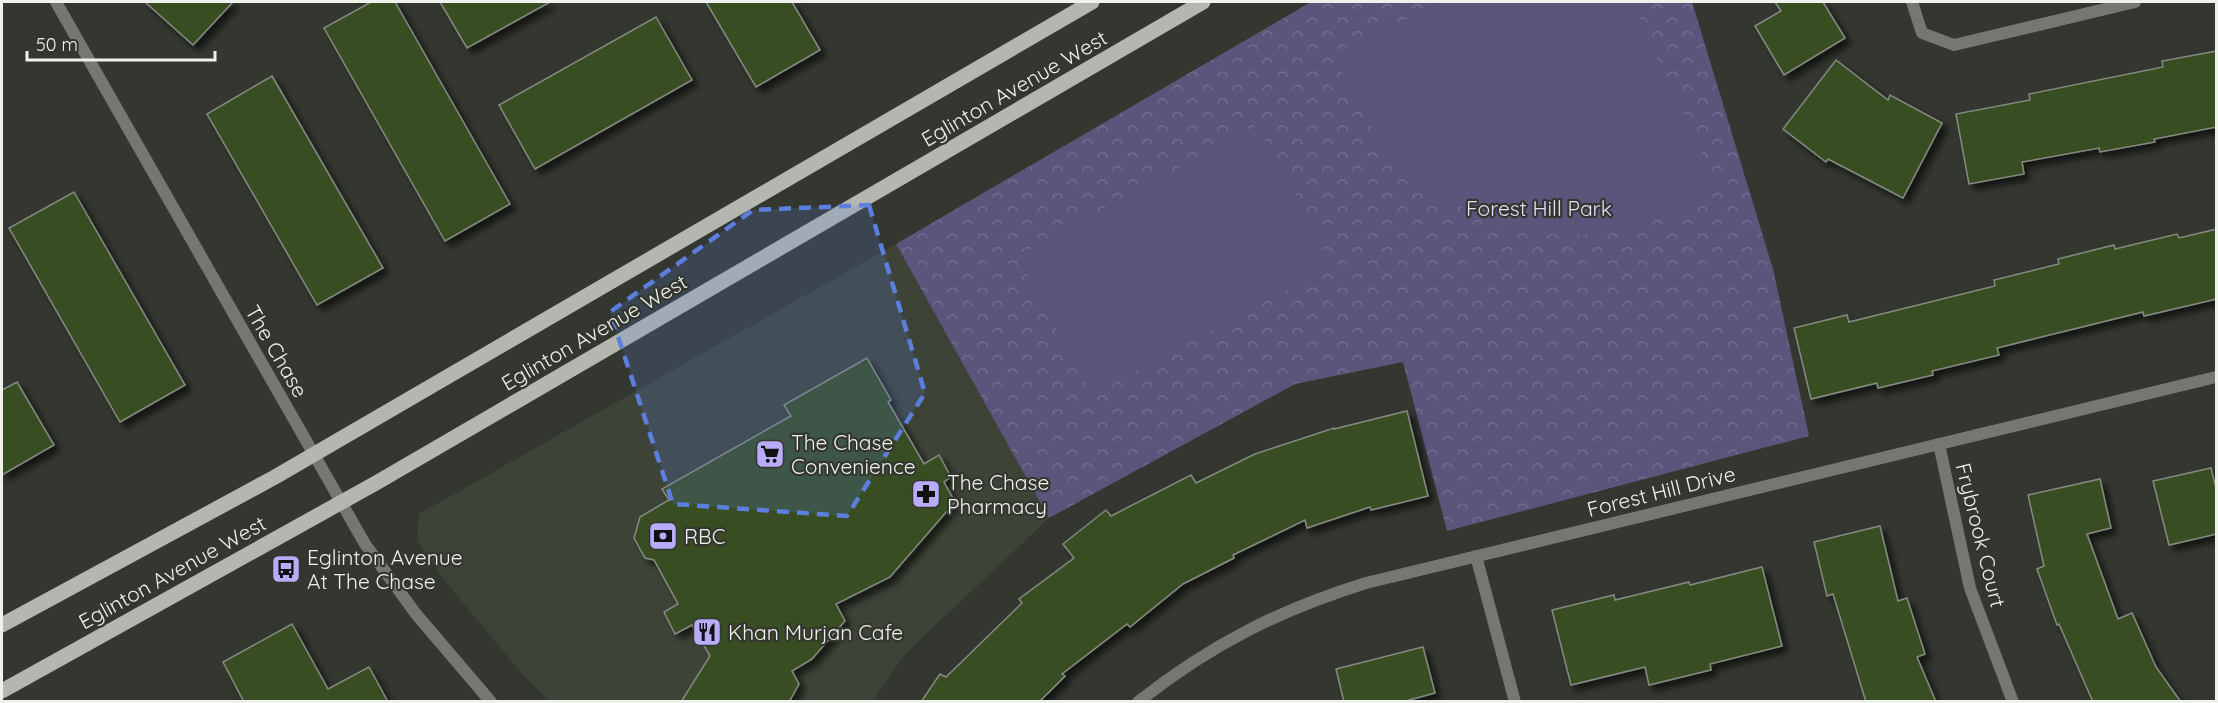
<svg xmlns="http://www.w3.org/2000/svg" width="2218" height="703" viewBox="0 0 2218 703" font-family="Quicksand,sans-serif">
<style>
.built{fill:#3d4437}
.forest{fill:url(#forest-crowns)}
.garden{fill:#5b557c}
.building{fill:#394d24;stroke:#858a81;stroke-width:1.5;filter:url(#shadow)}
.lines{fill:none;stroke-linecap:round;stroke-linejoin:round}
.minor{stroke:#757773;stroke-width:12}
.tertiary{stroke:#757773;stroke-width:12}
.primary{stroke:#b3b7af;stroke-width:15}
.marked{fill:#5c7fde;fill-opacity:0.2;stroke:#5c7fde;stroke-width:4.5;stroke-dasharray:12 8;stroke-linejoin:round}
.labels{text-anchor:middle;dominant-baseline:central;stroke-width:4.5;stroke-linejoin:round;paint-order:stroke}
.street-label{font-size:21px;fill:#eff1ec;stroke:#33372f}
.park-label{font-size:21px;fill:#e1ddfa;stroke:#33372f}
.poi-label{font-size:21px;fill:#eff1ec;stroke:#33372f;text-anchor:start}
</style>
<defs>
<pattern id="forest-crowns" width="20" height="18" patternUnits="userSpaceOnUse" patternTransform="scale(1.5)"><rect width="20" height="18" fill="#5b557c"/><path d="M2 6a3 3 0 1 1 6 0M12 15a3 3 0 1 1 6 0" fill="none" stroke="#736e8f"/></pattern>
<filter id="shadow"><feDropShadow dx="5.5" dy="5.5" stdDeviation="3" flood-color="#0009"/></filter>
</defs>
<rect width="100%" height="100%" fill="#33372f"/>
<polygon class="built" points="896,244 1049,518 906,653 872,702 549,701 519,670 440,575 417,540 419,514"/>
<polygon class="forest" points="1311,2 1692,2 1773,269 1809,436 1447,531 1403,362 1295,384 1049,518 896,244"/>
<g class="garden">
<path d="M 1442,2 L 1631,2 L 1718,187 C 1703,196 1687,208 1671,215 C 1655,221 1584,237 1568,236 C 1505,230 1431,204 1390,153 C 1365,122 1350,91 1334,54 Z"/>
<polygon points="1257,125 1333,265 1093,395 1017,256"/>
</g>
<g class="building">
<polygon points="145,2 233,2 193,45"/>
<polygon points="371,2 395,2 510,204 445,241 324,28"/>
<polygon points="440,2 550,2 467,48"/>
<polygon points="706,2 792,2 820,50 756,87"/>
<polygon points="1775,2 1823,2 1845,38 1784,75 1755,26 1781,11"/>
<polygon points="656,17 692,80 535,169 499,105"/>
<polygon points="2217,51 2217,127 2154,139 2155,142 2100,152 2099,148 2022,162 2024,174 1969,184 1956,114 2030,100 2029,94 2163,67 2162,61"/>
<polygon points="1836,60 1888,100 1890,95 1942,123 1903,198 1828,159 1826,162 1783,129"/>
<polygon points="272,76 383,268 317,305 207,114"/>
<polygon points="74,192 185,385 120,422 9,228"/>
<polygon points="2217,229 2217,299 2144,316 2143,312 1997,348 1999,355 1932,371 1933,375 1878,388 1877,383 1811,399 1794,328 1847,315 1849,322 1995,286 1994,280 2059,264 2058,259 2114,245 2115,249 2177,234 2179,238"/>
<polygon points="867,358 891,400 888,402 924,464 939,455 951,477 944,482 955,502 890,577 836,604 845,621 812,659 792,671 799,684 789,702 681,702 710,656 692,625 675,634 664,612 678,604 654,560 645,558 634,538 640,517 669,500 662,489 791,416 784,405"/>
<polygon points="17,382 54,445 2,475 2,390"/>
<polygon points="1407,411 1428,496 1371,510 1370,507 1307,528 1305,520 1233,555 1234,558 1183,584 1130,627 1127,624 1062,674 1065,676 1039,702 921,702 940,674 946,677 1022,603 1019,599 1074,558 1063,544 1106,510 1111,516 1191,475 1196,483 1255,454 1334,428 1334,429"/>
<polygon points="2211,468 2217,492 2217,534 2169,545 2153,481"/>
<polygon points="2100,479 2111,528 2087,534 2118,619 2132,613 2156,667 2181,702 2093,702 2059,624 2057,625 2037,569 2044,566 2028,495"/>
<polygon points="1880,526 1898,601 1907,598 1925,654 1917,657 1936,702 1866,702 1833,594 1827,596 1814,542"/>
<polygon points="1762,567 1782,646 1710,664 1711,670 1649,685 1645,667 1571,685 1552,610 1614,595 1615,600 1689,582 1690,585"/>
<polygon points="292,624 328,689 369,667 388,702 244,702 223,662"/>
<polygon points="1423,647 1435,693 1402,702 1344,702 1336,669"/>
</g>
<g class="lines">
<g class="minor">
<polyline points="1912,2 1922,33 1954,45 2135,2"/>
<polyline points="1939,444 1970,588 2013,702"/>
<polyline points="1476,556 1515,702"/>
<path d="M 1138,702 C 1210,645 1279,610 1366,583 L 2216,377"/>
</g>
<polyline class="tertiary" points="56,2 365,544 416,614 491,702"/>
<g class="primary">
<polyline points="2,625 275,477 1092,2"/>
<polyline points="2,691 376,483 1203,2"/>
</g>
</g>
<path class="marked" d="M 869,205 L 925,393 L 847,516 L 673,504 L 610,312 L 753,210 Z"/>
<defs>
<g id="supermarket-square" transform="scale(1.5)"><rect x="-9" y="-9" width="18" height="18" rx="4" fill="#b8abf7" stroke="#33372f"/><path d="M-6-5.5h2.5l.6 2H6L4.5 2H-2.5L-4.4-4H-6ZM-1.5 3.2a1.3 1.3 0 1 0 .1 0ZM3 3.2a1.3 1.3 0 1 0 .1 0Z" fill="#111"/></g>
<g id="pharmacy-square" transform="scale(1.5)"><rect x="-9" y="-9" width="18" height="18" rx="4" fill="#b8abf7" stroke="#33372f"/><path d="M-2-6h4v4h4v4h-4v4h-4v-4h-4v-4h4Z" fill="#111"/></g>
<g id="bank-square" transform="scale(1.5)"><rect x="-9" y="-9" width="18" height="18" rx="4" fill="#b8abf7" stroke="#33372f"/><path d="M-6-4H6V4H-6ZM0-2.3a2.3 2.3 0 1 0 0 4.6a2.3 2.3 0 1 0 0-4.6Z" fill="#111"/></g>
<g id="bus-square" transform="scale(1.5)"><rect x="-9" y="-9" width="18" height="18" rx="4" fill="#b8abf7" stroke="#33372f"/><path d="M-5-6H5V4H4V6H2V4H-2V6H-4V4H-5ZM-3.5-4V0h7V-4ZM-3.5 1.2v1.5H-2V1.2ZM2 1.2v1.5H3.5V1.2Z" fill="#111"/></g>
<g id="restaurant-square" transform="scale(1.5)"><rect x="-9" y="-9" width="18" height="18" rx="4" fill="#b8abf7" stroke="#33372f"/><path d="M-5-6h1v4h1v-4h1v4h1v-4h1v5L-1.5 .5V6h-2V.5L-5-1ZM5-6V6H3V1.5H1.5Q1.5-4 5-6Z" fill="#111"/></g>
</defs>
<g fill-rule="evenodd">
<use href="#supermarket-square" x="770" y="454"/>
<use href="#pharmacy-square" x="926" y="494"/>
<use href="#bank-square" x="663" y="536"/>
<use href="#bus-square" x="286" y="569"/>
<use href="#restaurant-square" x="707" y="632"/>
</g>
<g class="labels">
<g class="street-label">
<text transform="translate(1014 88) rotate(-30)">Eglinton Avenue West</text>
<text transform="translate(594 332) rotate(-30)">Eglinton Avenue West</text>
<text transform="translate(277 351) rotate(60)">The Chase</text>
<text transform="translate(1661 491) rotate(-14)">Forest Hill Drive</text>
<text transform="translate(1981 535) rotate(76)">Frybrook Court</text>
<text transform="translate(172 572) rotate(-29)">Eglinton Avenue West</text>
</g>
<g class="park-label">
<text x="1539" y="208">Forest Hill Park</text>
</g>
<g class="poi-label">
<text x="791" y="442">The Chase<tspan x="791" dy="24">Convenience</tspan></text>
<text x="947" y="482">The Chase<tspan x="947" dy="24">Pharmacy</tspan></text>
<text x="684" y="536">RBC</text>
<text x="307" y="557">Eglinton Avenue<tspan x="307" dy="24">At The Chase</tspan></text>
<text x="728" y="632">Khan Murjan Cafe</text>
</g>
</g>
<rect width="2218" height="703" fill="none" stroke="#eff1ec" stroke-width="6"/>
<path d="M27 51v9h188v-9" fill="none" stroke="#eff1ec" stroke-width="3"/>
<text x="36" y="51" font-size="18" fill="#eff1ec" stroke="#33372f" stroke-width="4.5" paint-order="stroke">50 m</text>
</svg>
